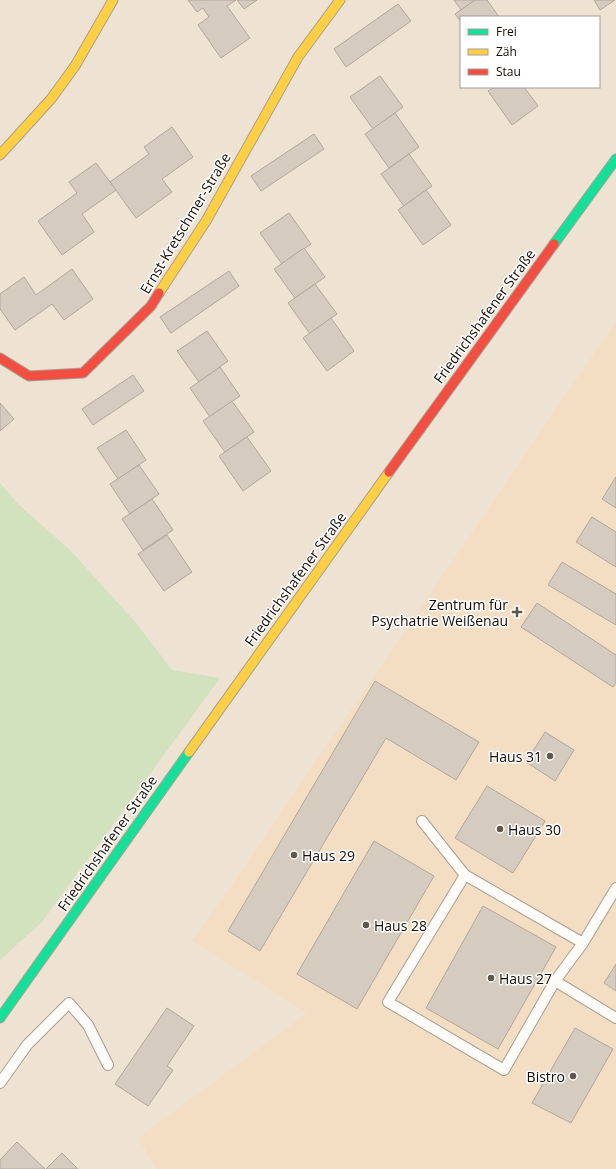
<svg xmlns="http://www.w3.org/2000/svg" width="616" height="1169" viewBox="0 0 616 1169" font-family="'Open Sans',sans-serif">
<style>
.built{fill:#f3dec3}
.green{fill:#d2e2bf}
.building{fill:#d6cbbf;stroke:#b1a79a}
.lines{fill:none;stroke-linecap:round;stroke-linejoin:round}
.lane-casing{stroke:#a89f93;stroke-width:12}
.fast-casing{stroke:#a89f93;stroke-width:11}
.slow-casing{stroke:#a89f93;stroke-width:11}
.jam-casing{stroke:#a89f93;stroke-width:11}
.lane{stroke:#fcfbf8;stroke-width:10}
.fast{stroke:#16e098;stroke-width:9}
.slow{stroke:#ffcf43;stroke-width:9}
.jam{stroke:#f24e42;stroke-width:9}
.poi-dot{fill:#60564b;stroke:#fff;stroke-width:1.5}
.labels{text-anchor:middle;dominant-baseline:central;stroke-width:3;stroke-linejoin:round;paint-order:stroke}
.street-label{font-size:14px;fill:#130b03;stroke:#fff}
.poi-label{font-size:14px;fill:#130b03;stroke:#fff;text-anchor:start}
</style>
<rect width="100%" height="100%" fill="#eee2d2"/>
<polygon class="built" points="616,321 616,1169 157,1169 138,1138 307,1013 192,941 220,902"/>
<polygon class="green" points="0,483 19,505 70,550 136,623 172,670 220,678 42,922 0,960"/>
<g class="building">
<polygon points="188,0 236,0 227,6 250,38 221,58 198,25 209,17 203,8 197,12"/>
<polygon points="237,0 257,0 244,9"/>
<polygon points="454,0 475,0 461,10"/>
<polygon points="475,0 487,0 499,17 461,17 461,22 455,14"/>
<polygon points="594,0 615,0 600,10"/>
<polygon points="398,4 411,21 346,67 334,49"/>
<polygon points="380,76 403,107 373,129 350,97"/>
<polygon points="495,87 524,87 538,106 512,125 488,91"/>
<polygon points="395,113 419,147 389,168 365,134"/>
<polygon points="172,127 193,157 162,179 172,192 136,218 110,182 149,154 144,147"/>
<polygon points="314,134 324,149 261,191 251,176"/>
<polygon points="409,154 432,186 404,206 381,174"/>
<polygon points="96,163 116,190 82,214 94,232 62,255 38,221 77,193 69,182"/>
<polygon points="426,190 451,225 423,245 398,210"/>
<polygon points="289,213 311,244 282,264 260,233"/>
<polygon points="304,248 325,277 295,298 274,269"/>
<polygon points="72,269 93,299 64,320 52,304 15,330 0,309 0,294 24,277 36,295"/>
<polygon points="229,271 239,286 171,333 160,317"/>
<polygon points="315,284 337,314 310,334 288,303"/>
<polygon points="331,318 354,351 327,371 303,338"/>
<polygon points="207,331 228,361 199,382 177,351"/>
<polygon points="220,367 240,396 210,417 190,388"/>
<polygon points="133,375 144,391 93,425 82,409"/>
<polygon points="232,401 254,432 225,452 203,421"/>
<polygon points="0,403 14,419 0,431"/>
<polygon points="126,430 146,460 118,479 97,448"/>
<polygon points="247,437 271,471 243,491 219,456"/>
<polygon points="139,465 159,494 130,514 110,484"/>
<polygon points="616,477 616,508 602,499"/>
<polygon points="152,499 173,530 143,550 122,519"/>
<polygon points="592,517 616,532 616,567 576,542"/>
<polygon points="167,535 192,572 164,591 138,554"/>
<polygon points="562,562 616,594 616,625 548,585"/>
<polygon points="537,603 616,655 616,683 613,687 521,627"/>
<polygon points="375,681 479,742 456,780 386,738 260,951 228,931"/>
<polygon points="545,732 574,750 555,781 526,762"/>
<polygon points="487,786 545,821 513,873 455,838"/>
<polygon points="374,841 434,876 357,1009 297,974"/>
<polygon points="483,906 556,947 498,1049 426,1008"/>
<polygon points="616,964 616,991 604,983"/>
<polygon points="167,1008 194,1026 167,1066 173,1070 148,1106 115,1084"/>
<polygon points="575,1028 613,1049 571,1123 532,1103"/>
<polygon points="17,1142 45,1169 0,1169 0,1160"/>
<polygon points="62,1153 78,1169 46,1169"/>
</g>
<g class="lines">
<g class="lane-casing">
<g id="lane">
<polyline points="422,821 465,875 583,943"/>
<polyline points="465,875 388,1002 504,1070 555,981 583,943 616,888"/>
<polyline points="555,981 616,1018"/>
<polyline points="0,1083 27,1045 69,1003 88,1025 108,1065"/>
</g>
</g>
<g class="fast-casing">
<g id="fast">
<polyline points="554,244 616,159"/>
<polyline points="0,1018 189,752"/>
</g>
</g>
<g class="slow-casing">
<g id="slow">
<polyline points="0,155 51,99 75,66 113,0"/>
<polyline points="159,293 206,221 298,57 340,0"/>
<polyline points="189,752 389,472"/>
</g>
</g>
<g class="jam-casing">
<g id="jam">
<polyline points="0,358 29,376 83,373 151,306 159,293"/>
<polyline points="389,472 554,244"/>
</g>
</g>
<use href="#lane" class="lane"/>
<use href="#fast" class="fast"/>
<use href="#slow" class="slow"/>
<use href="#jam" class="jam"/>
</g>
<g class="poi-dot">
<path d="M515 606h4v4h4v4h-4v4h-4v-4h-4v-4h4z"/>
<circle cx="550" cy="756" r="4"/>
<circle cx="500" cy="829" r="4"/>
<circle cx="294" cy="855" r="4"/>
<circle cx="366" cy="925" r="4"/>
<circle cx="491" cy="978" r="4"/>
<circle cx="573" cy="1076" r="4"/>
</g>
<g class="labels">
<g class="street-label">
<text transform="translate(185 223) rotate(-59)">Ernst-Kretschmer-Straße</text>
<text transform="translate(484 316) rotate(-54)">Friedrichshafener Straße</text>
<text transform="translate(295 579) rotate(-54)">Friedrichshafener Straße</text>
<text transform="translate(107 843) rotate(-55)">Friedrichshafener Straße</text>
</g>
<g class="poi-label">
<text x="508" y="604" text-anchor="end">Zentrum für<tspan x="508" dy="16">Psychatrie Weißenau</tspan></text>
<text x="542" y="756" text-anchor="end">Haus 31</text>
<text x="508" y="829">Haus 30</text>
<text x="302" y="855">Haus 29</text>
<text x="374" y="925">Haus 28</text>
<text x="499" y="978">Haus 27</text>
<text x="565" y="1076" text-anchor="end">Bistro</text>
</g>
</g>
<rect x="460" y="16" width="140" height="72" fill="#ffffff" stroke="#a19d9a"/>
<rect x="468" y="29" width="20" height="6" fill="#16e098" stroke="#a19d9a"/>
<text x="496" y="36" font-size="12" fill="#130b03">Frei</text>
<rect x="468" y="49" width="20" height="6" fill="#ffcf43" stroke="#a19d9a"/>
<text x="496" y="56" font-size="12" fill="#130b03">Zäh</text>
<rect x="468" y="69" width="20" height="6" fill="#f24e42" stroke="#a19d9a"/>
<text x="496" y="76" font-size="12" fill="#130b03">Stau</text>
</svg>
